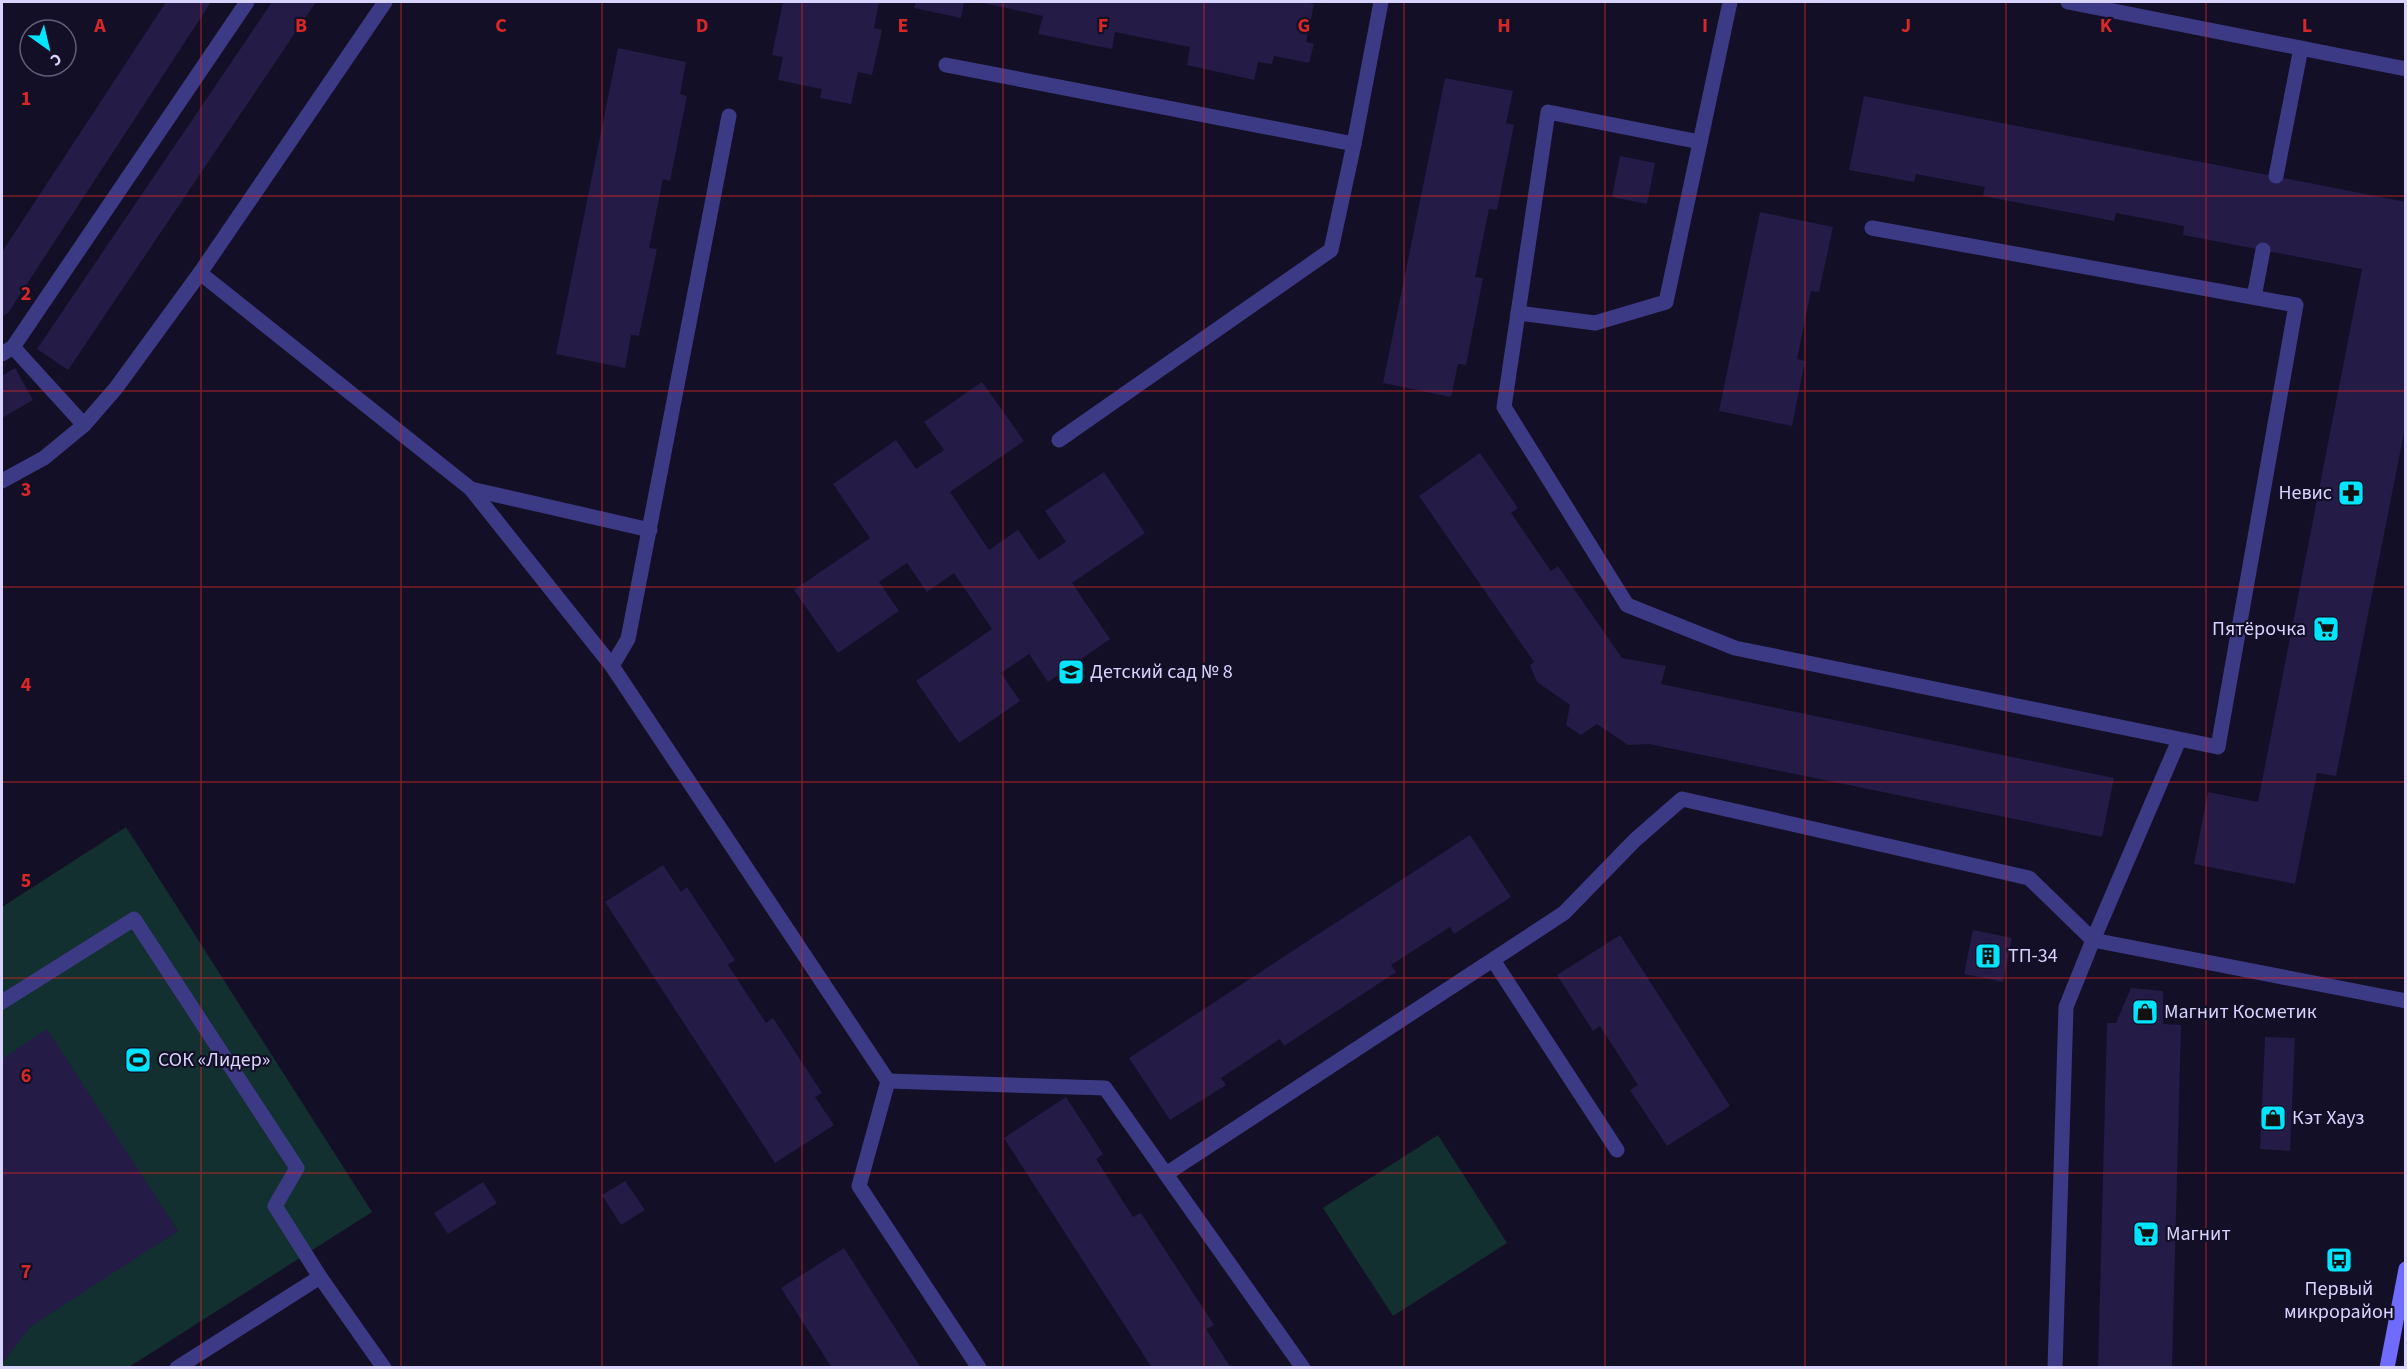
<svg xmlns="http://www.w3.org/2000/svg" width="2407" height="1369" font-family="'Source Sans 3',sans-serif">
<rect width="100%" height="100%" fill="#130f26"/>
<g fill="#12302f">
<polygon points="126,827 372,1212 129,1367 2,1368 2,907"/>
<polygon points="1438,1135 1507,1243 1393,1316 1323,1208"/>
</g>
<g fill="#241b47">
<polygon points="166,2 211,2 8,313 2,316 2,252"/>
<polygon points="272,2 316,2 68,370 37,349"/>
<polygon points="783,2 879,2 874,28 882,30 872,75 858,72 851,104 820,98 822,89 778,80 783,57 772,55"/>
<polygon points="916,2 964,2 961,18 914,8"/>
<polygon points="979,2 1302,2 1314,4 1306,42 1314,44 1309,63 1274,56 1272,64 1258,62 1254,80 1187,65 1190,47 1115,32 1112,49 1038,34 1043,16"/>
<polygon points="618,48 686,62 680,94 687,96 670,181 663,179 649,248 657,249 639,336 631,335 625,368 556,354"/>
<polygon points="1445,78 1513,91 1506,123 1514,125 1497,210 1489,209 1475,277 1483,278 1466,365 1458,364 1451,397 1383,383"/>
<polygon points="1864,96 2406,202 2406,423 2336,776 2317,773 2295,884 2194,864 2208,792 2258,802 2362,269 2183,235 2184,226 2116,213 2114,221 1983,196 1985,187 1916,174 1914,182 1849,170"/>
<polygon points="1620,156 1655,163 1647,204 1612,197"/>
<polygon points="1760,212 1833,227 1819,292 1811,291 1797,359 1805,361 1792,426 1719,411"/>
<polygon points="15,368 33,400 2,418 2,376"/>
<polygon points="982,382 1024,441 950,492 989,550 1018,530 1039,560 1066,542 1045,511 1104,472 1145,533 1072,583 1110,639 1048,682 1029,654 1001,673 1020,701 959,743 916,681 992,629 954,573 927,592 907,563 879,582 899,611 838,653 794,590 870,538 833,484 896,440 916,469 944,450 924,422"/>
<polygon points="1480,453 1518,508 1511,513 1551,571 1558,566 1622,658 1666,666 1661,684 2114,778 2102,837 1649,744 1628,745 1597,724 1581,735 1566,725 1570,705 1537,682 1530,665 1534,662 1419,496"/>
<polygon points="1470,835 1511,897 1454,934 1450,927 1391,965 1396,972 1284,1046 1280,1039 1221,1078 1226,1085 1170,1120 1129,1058"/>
<polygon points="663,865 681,892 687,887 735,960 728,965 766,1023 773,1018 822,1093 815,1097 834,1125 775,1163 605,902"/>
<polygon points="1973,930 2012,938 2003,982 1964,974"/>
<polygon points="1620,935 1730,1106 1667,1146 1630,1090 1638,1085 1600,1026 1593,1031 1557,975"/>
<polygon points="2131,988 2163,991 2163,1024 2181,1025 2172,1368 2098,1368 2107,1023 2116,1023"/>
<polygon points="47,1029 178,1231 31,1326 2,1364 2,1059"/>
<polygon points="2265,1037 2295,1038 2290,1151 2260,1149"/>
<polygon points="1066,1097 1103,1154 1096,1159 1133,1217 1141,1213 1214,1325 1206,1329 1231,1368 1152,1368 1004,1138"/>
<polygon points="625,1181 645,1210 621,1225 602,1195"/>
<polygon points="483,1182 497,1203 448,1234 434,1213"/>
<polygon points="844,1248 870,1289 921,1368 832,1368 781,1288"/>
</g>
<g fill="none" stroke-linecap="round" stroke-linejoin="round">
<g stroke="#3d3a85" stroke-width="15">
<polyline points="946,65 1354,144"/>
<polyline points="1700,142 1548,112 1504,407 1627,605 1735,648 2218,747 2296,305 1872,228"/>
<polyline points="2276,176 2301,48"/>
<polyline points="200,273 471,489 612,666 888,1081 859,1186 979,1368"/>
<polyline points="2254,297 2263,250"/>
<polyline points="1518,313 1595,323 1666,302 1730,2"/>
<polyline points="13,347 84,425"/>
<polyline points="2,354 13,347 247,2"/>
<polyline points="1059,440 1331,250 1354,144 1381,2"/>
<polyline points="2,481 44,458 84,425 116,388 200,273 385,2"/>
<polyline points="471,489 650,530"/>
<polyline points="612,666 628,639 729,116"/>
<polyline points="1493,960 1617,1150"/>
<polyline points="2,1002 134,919 297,1168 275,1206 320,1277"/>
<polyline points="888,1081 1105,1088 1303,1368"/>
<polyline points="1166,1174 1564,913 1635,840 1682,799 2029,878 2093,940 2179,740"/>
<polyline points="177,1368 320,1277 384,1368"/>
<polyline points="2055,1368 2066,1007 2093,940 2406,1001"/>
</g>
<polyline stroke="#3d3a85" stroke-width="15" points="2068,2 2406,69"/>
<polyline stroke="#6f6bff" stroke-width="15" points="2387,1368 2406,1269"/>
</g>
<path fill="none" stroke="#d62828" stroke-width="1.5" stroke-opacity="0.55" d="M201,2v1366M401,2v1366M602,2v1366M802,2v1366M1003,2v1366M1204,2v1366M1404,2v1366M1605,2v1366M1805,2v1366M2006,2v1366M2206,2v1366M2,196h2404M2,391h2404M2,587h2404M2,782h2404M2,978h2404M2,1173h2404"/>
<defs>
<symbol id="pharmacy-square" viewBox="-11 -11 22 22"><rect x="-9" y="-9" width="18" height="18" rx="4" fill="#00e5ff" stroke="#130f26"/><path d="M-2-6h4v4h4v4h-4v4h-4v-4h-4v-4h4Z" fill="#111"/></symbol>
<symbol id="supermarket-square" viewBox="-11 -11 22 22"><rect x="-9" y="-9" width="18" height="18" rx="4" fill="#00e5ff" stroke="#130f26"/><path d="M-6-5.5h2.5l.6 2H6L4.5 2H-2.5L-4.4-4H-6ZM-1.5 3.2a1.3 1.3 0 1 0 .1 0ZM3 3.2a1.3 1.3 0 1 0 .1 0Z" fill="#111"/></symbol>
<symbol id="school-square" viewBox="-11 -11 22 22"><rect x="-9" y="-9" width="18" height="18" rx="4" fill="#00e5ff" stroke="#130f26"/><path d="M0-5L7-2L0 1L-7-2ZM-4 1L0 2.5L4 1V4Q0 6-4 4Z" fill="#111"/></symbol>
<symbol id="building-square" viewBox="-11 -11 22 22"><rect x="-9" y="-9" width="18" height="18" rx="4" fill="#00e5ff" stroke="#130f26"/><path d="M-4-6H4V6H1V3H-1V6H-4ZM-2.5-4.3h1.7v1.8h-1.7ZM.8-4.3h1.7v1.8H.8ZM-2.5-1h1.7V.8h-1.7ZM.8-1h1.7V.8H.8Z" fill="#111"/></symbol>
<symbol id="shop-square" viewBox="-11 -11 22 22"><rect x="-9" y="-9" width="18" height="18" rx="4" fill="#00e5ff" stroke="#130f26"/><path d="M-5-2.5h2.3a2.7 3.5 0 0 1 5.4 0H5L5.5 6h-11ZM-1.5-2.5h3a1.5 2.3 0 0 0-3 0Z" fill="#111"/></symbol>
<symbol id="stadium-square" viewBox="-11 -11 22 22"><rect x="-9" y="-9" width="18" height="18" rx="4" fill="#00e5ff" stroke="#130f26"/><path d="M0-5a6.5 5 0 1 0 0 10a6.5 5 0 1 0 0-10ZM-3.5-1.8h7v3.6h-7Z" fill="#111"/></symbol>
<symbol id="bus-square" viewBox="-11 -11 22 22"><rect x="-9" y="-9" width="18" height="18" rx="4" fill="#00e5ff" stroke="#130f26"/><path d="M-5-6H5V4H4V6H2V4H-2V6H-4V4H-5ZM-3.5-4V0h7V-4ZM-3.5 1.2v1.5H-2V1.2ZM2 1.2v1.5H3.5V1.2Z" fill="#111"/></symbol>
</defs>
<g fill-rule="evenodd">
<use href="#pharmacy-square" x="2336" y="478" width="30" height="30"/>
<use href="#supermarket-square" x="2311" y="614" width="30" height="30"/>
<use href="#school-square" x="1056" y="657" width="30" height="30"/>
<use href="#building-square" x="1973" y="941" width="30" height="30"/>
<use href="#shop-square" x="2130" y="997" width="30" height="30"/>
<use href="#stadium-square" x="123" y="1045" width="30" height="30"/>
<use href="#shop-square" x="2258" y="1103" width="30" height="30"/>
<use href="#supermarket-square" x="2131" y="1219" width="30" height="30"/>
<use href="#bus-square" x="2324" y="1245" width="30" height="30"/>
</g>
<g text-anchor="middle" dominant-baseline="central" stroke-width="4.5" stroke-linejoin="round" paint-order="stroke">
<g font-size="20" fill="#d9d4ff" stroke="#130f26" text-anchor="start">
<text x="2332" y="493" text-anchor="end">Невис</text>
<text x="2306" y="629" text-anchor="end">Пятёрочка</text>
<text x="1090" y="672">Детский сад № 8</text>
<text x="2008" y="956">ТП-34</text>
<text x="2164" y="1012">Магнит Косметик</text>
<text x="158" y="1060">СОК «Лидер»</text>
<text x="2292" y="1118">Кэт Хауз</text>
<text x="2166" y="1234">Магнит</text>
<text x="2339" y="1289" text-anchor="middle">Первый<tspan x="2339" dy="23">микрорайон</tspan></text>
</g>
</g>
<g font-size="20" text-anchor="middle" font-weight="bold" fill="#d62828" stroke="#130f26" stroke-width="4.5" stroke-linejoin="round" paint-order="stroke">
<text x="100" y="32">A</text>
<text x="301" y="32">B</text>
<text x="501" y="32">C</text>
<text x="702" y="32">D</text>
<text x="903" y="32">E</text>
<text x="1103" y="32">F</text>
<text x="1304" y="32">G</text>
<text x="1504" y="32">H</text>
<text x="1705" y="32">I</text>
<text x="1906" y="32">J</text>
<text x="2106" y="32">K</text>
<text x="2307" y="32">L</text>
<text x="26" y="105">1</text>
<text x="26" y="300">2</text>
<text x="26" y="496">3</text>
<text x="26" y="691">4</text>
<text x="26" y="887">5</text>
<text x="26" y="1082">6</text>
<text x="26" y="1278">7</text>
</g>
<rect width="2407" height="1369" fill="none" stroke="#d9d4ff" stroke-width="6"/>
<g transform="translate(48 48) rotate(146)"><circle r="28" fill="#130f26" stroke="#625e7d" stroke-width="1.5"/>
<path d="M0-4.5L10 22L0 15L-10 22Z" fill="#00e5ff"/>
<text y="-9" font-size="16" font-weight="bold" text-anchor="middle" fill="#d9d4ff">С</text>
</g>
</svg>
